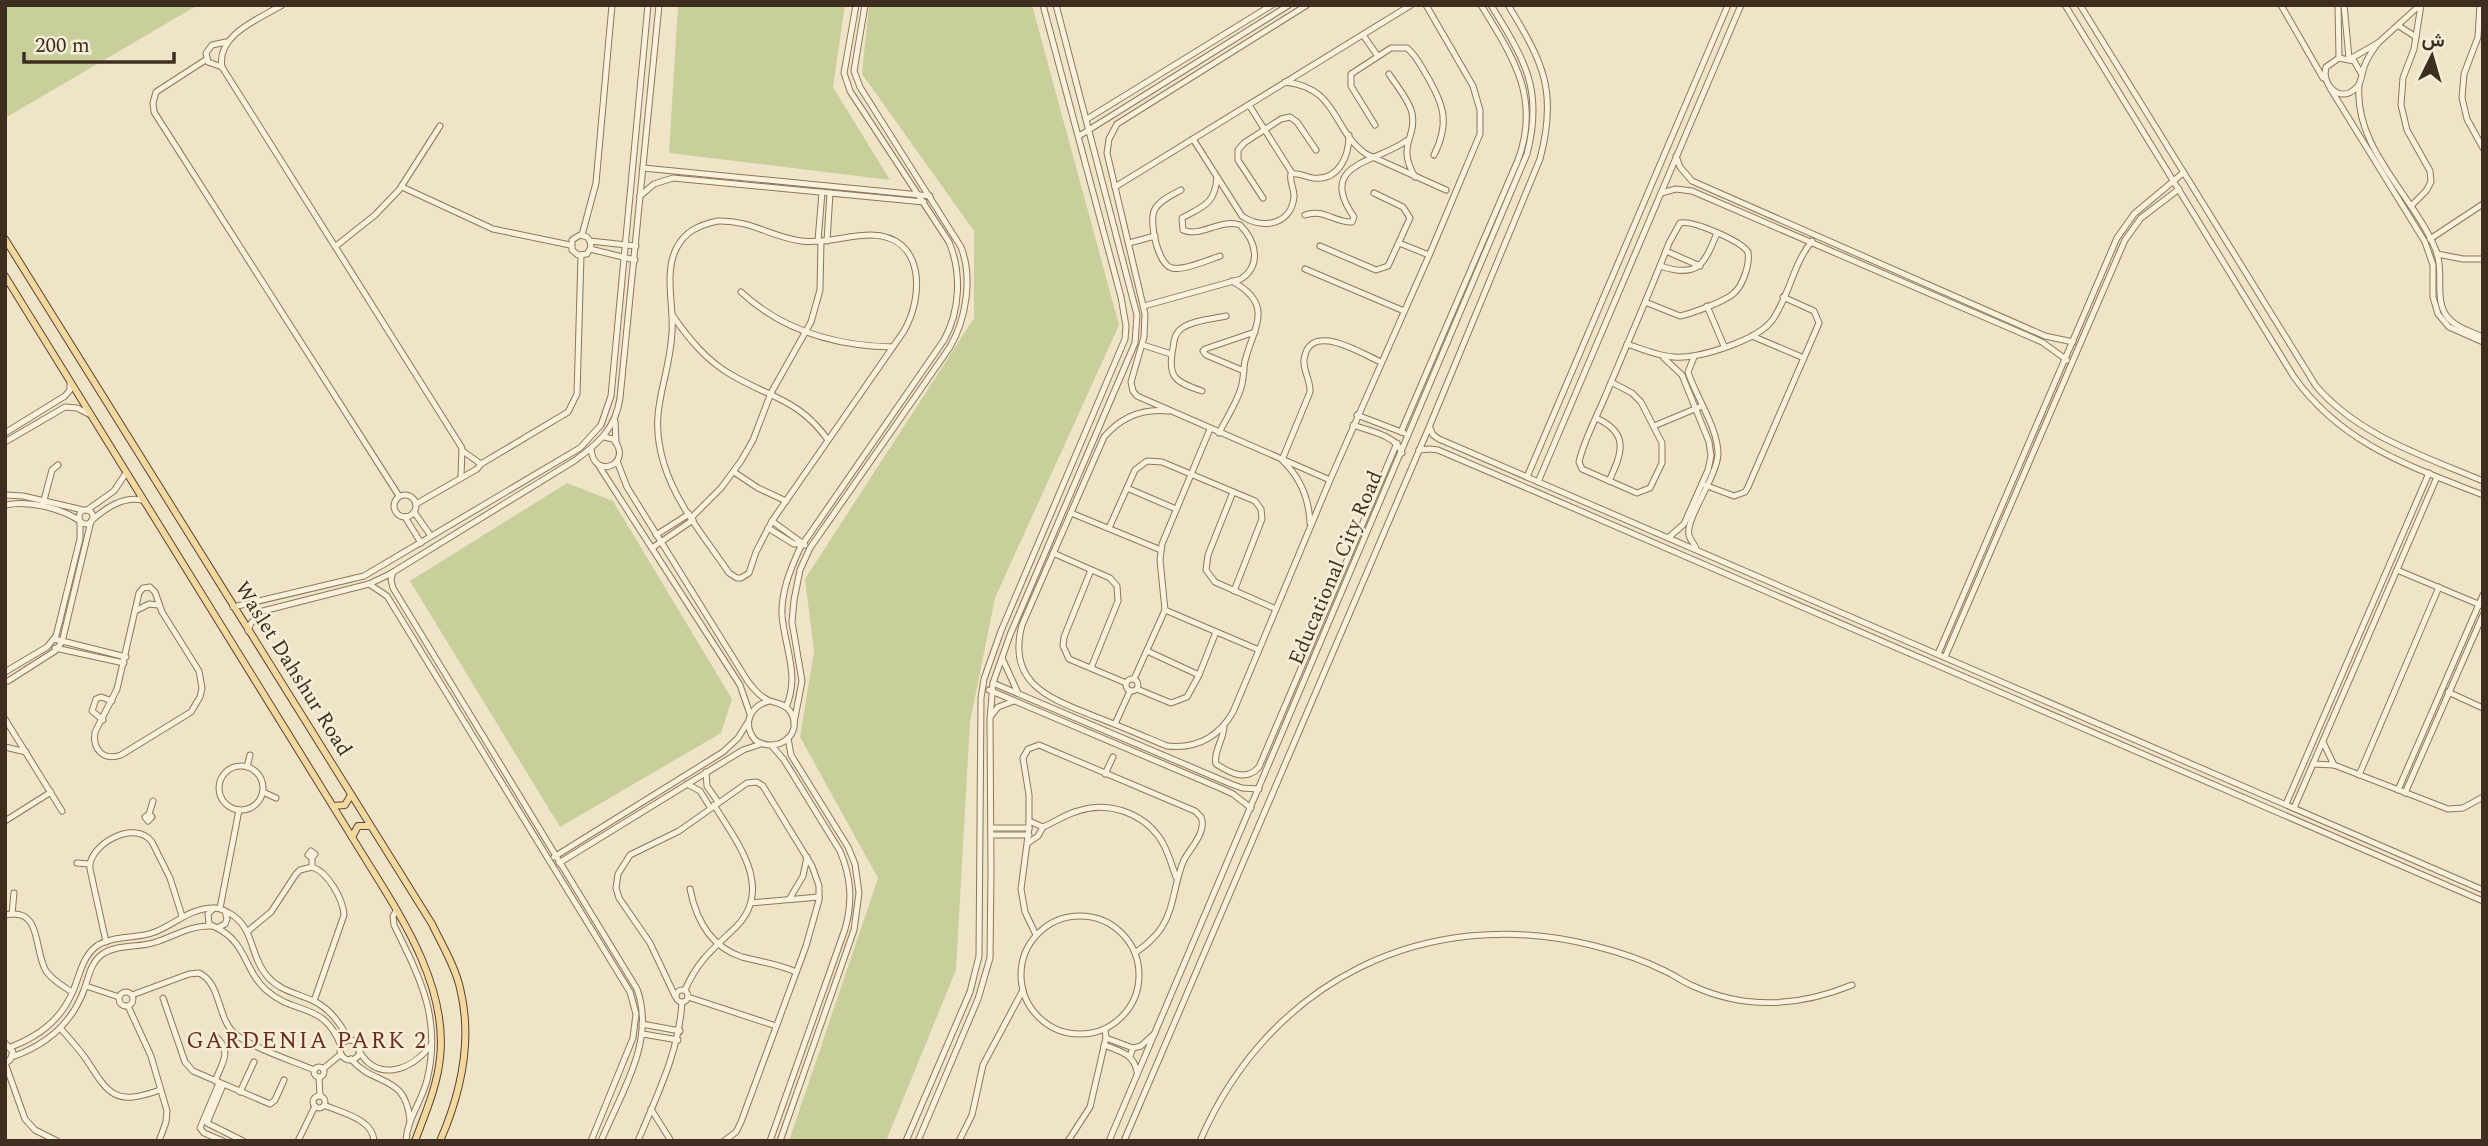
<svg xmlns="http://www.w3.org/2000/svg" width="2488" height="1146" font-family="Spectral,Vazirmatn,serif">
<rect width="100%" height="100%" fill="#f0e4c8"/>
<g fill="#c9cf9b">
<polygon points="5,5 198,5 5,118"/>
<polygon points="678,5 845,5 833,87 890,180 669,153"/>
<polygon points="869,5 1032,5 1119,325 995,598 970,722 956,970 886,1141 789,1141 878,878 800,737 814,651 805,579 974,318 974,231 862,74"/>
<polygon points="567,483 613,501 732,699 721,733 560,827 410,581"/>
</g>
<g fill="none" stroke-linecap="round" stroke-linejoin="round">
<defs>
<g id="minor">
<path d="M282,5c-23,14 -66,30 -60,62l240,381 -1,29"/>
<polyline points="1307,5 1117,124 1109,139 1107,153 1145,314 1144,337 1131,382 1133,391 1137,396 1330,480"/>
<path d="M2065,5l229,372c48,67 115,89 189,118"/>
<path d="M2080,5l236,381c43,50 108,70 167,95"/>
<polyline points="2281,5 2323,78"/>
<polyline points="2338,5 2339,58"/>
<polyline points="2344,5 2349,58"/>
<polyline points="2480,5 2478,37 2464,74 2462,98 2467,119 2483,148"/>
<polyline points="2399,26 2416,37"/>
<polyline points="1363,35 1377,55"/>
<polyline points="207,59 156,92 153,103 154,112 399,496"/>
<polyline points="2350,59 2378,43 2420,5"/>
<polyline points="222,67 208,62 206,53 212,45 226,42"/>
<path d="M2361,73l-7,-12 -15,-3 -13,9c-5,18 14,37 30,21 6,-5 5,-13 8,-21 3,-9 8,-16 14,-24"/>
<path d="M1389,74c7,11 20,26 23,39 5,26 -16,31 3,64"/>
<path d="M1285,82c54,6 46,47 81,72l80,36"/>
<path d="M2359,85c-5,63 53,109 76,163 10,22 -1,50 11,67 8,12 24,16 37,22"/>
<polyline points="2330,88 2425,242 2433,265 2433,297 2438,314 2449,327 2483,342"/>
<polyline points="1249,105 1292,173"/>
<polyline points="1087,119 1272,5"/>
<path d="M1375,125l-24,-39v-12l40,-26h16c9,7 14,18 20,28 17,29 23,47 7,79"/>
<polyline points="1079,136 1289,5"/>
<path d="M1193,139l49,77c20,14 50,9 52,-20 0,-8 -5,-15 -3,-22 8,-2 14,3 22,4 26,3 36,-22 36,-43"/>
<polyline points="1676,156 1680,167 1692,181 2045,336 2073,342"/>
<polyline points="643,168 930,196"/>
<polyline points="402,187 493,229 570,245"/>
<polyline points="1115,187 1411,5"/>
<path d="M1181,190c-9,5 -21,10 -26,19 -7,12 3,56 17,59 11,3 36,-8 48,-12"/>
<polyline points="1661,193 1676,189 1692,191 2042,342 2067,360"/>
<polyline points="640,196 654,184 673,178 924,202"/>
<polyline points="1263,198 1238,160 1238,150 1244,143 1281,119 1290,117 1297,122 1316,150"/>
<polyline points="2411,206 2426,191 2431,182 2430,171 2407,130 2401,105 2403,78 2414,49 2421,5"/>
<path d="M1305,215c18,-7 30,8 47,7l2,-5c-38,-54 22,-54 52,-76"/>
<path d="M718,221c33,-1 53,16 83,20 24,3 47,-6 70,-6 54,1 53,61 33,96l-132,190 -16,31 -7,21 -8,5h-4l-8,-5c-23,-34 -53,-69 -65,-109 -17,-55 5,-80 8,-131 2,-27 -8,-59 4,-84 9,-18 23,-24 42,-28z"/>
<polyline points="582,235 596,183 612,5"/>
<polyline points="2430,239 2483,204"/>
<polyline points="590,241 591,247 587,254 578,255 572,250 572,240 580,235 587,237 590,241 636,246"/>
<polyline points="818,241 822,192"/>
<polyline points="827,241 830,193"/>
<polyline points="1129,243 1155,236"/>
<polyline points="1399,243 1429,255"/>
<polyline points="336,246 375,215 399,190 440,126"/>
<polyline points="1320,246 1376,270 1388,266 1410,218 1403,207 1374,193"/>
<polyline points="590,249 635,260"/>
<polyline points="1666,251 1700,266"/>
<polyline points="2437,254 2463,259 2483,259"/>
<path d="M1660,266c37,12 44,0 57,-33"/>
<polyline points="1305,269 1404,311"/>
<path d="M741,292c42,39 95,54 152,55"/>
<path d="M1144,306l97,-27c21,-14 15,-38 -1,-54 -19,-7 -40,13 -57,5l-1,-12c22,-12 33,-14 35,-41"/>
<polyline points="1707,306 1724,346"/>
<path d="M673,316c16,23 33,44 57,58 40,24 69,25 98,66"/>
<polyline points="1752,336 1804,358"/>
<path d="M1627,344c15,5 31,12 47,13 25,2 85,-17 99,-38 17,-25 20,-55 39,-78"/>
<polyline points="1143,345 1171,354"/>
<path d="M1694,357l-6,15c8,25 30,56 30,82 -1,23 -33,65 -29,81 1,6 6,8 7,14"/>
<polyline points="1664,358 1682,375 1709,442 1711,456 1708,470 1684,524 1668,538"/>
<polyline points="1244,371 1206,355 1203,351 1205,349 1255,332"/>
<path d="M1611,382l21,11 9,9 21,41v20l-12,25 -13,5 -55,-24 -3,-7c5,-22 17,-44 26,-65 21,-51 44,-102 64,-154l11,-20c13,-3 61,18 68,29 2,12 -5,34 -15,42 -10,8 -40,19 -53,22l-35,-14"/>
<path d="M1202,391c-27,-9 -35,-14 -29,-43 1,-8 2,-15 9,-20 11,-8 31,-9 44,-12"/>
<path d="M1169,411c-27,-3 -48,6 -65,26l-82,188c-16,60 30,74 74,92 24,9 47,19 71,29 29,3 51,-8 66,-34l97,-232 101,-229 49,-117v-24l-7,-24 -47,-81"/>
<polyline points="1357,415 1404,433"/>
<path d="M1596,418c34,15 26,35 13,63"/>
<polyline points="615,421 616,443"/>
<path d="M1353,425c16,6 43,10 49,28"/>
<polyline points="1654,426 1702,406"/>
<polyline points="1430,428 1433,435 1439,439 2483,890"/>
<path d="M1401,432l117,-272c23,-62 -5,-103 -37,-155"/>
<polyline points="5,433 65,396 70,390 70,382"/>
<path d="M1219,433c7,-14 17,-29 22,-45 3,-9 2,-18 4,-27 9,-35 30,-56 -13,-80"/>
<polyline points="5,442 65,407 77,408 89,414"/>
<path d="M591,449c3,33 44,14 22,-10l-9,-2"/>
<polyline points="1419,450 1430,449 1438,450 1534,491 2483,901"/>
<polyline points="464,452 481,464 568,412 577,394 581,256"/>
<path d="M617,461l10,26 120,193c5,7 11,15 19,19 8,5 17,3 24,12 15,23 -13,44 -35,29 -13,-16 -5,-34 14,-39"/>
<polyline points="599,466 740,685 750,714"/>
<polyline points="734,472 758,488 786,501"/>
<polyline points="1527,477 1728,5"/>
<polyline points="1538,482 1741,5"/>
<polyline points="1702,484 1734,496 1745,492 1748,487 1819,323 1814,311 1783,297"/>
<polyline points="1127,488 1176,509"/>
<polyline points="1233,492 1208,555 1206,570 1215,582 1276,609"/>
<circle cx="405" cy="506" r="11"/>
<polyline points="5,495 23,496 83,510"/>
<polyline points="43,504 52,470 58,465"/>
<polyline points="416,504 477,469 481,464"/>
<path d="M5,505c23,-5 56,3 75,16"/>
<polyline points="87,510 114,491 126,473"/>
<circle cx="86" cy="517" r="7"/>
<polyline points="414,512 431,536"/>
<polyline points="1071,513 1161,550"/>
<polyline points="405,517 421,543"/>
<polyline points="691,518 721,488 741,461 753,440 771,393 811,322 820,290 821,241"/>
<path d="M92,520c14,-12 31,-24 50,-20"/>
<polyline points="772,521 805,545"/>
<path d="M1310,523c-1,-25 -9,-45 -28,-63l28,-68c1,-11 -7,-21 -6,-32 5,-40 56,-7 77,2"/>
<polyline points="768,528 794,544 803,544"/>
<polyline points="1109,528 1135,470 1147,461 1162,462 1255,501 1261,509 1262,519 1234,591"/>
<polyline points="656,535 689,514"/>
<polyline points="652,548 693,520"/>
<polyline points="1053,553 1110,578 1117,586 1118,601 1091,668"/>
<polyline points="1091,570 1064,637 1063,646 1069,659 1126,683"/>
<polyline points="2397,570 2483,606"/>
<path d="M393,572l-2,8 2,8 244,401c19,52 -16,104 -36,152"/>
<polyline points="369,584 387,596 630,992 636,1014 633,1038 591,1141"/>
<path d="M150,587l5,5 7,20 37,59 3,17 -2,9 -9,15 -70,43c-17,6 -29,-5 -26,-23l22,-43 22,-96 4,-5z"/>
<polyline points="233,607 364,576 580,448 601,425 611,396 648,5"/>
<polyline points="137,610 149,604 158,605"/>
<polyline points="1165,610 1259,650"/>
<path d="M248,631l3,-8 12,-12 106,-27 21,-10 184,-113c24,-17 42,-33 46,-63l39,-393"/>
<polyline points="54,639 126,657"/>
<polyline points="55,648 124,663"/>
<polyline points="1147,651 1199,675"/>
<polyline points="1938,654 2117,238 2134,214 2183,173"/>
<polyline points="1945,657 2125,240 2141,218 2179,189"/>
<polyline points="1002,658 1018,693"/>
<polyline points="5,672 47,647 56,636 80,539 80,521"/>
<circle cx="1132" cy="685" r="6"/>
<polyline points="1134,679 1165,610 1160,560 1162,544 1210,429"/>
<polyline points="8,681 55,651 62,642 91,521"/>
<polyline points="993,683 1231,784 1242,788 1259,789"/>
<polyline points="1137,689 1171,703 1187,697 1199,675 1216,632"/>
<polyline points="989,690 1220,788 1233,794 1251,808"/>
<polyline points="2448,692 2483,708"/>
<path d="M786,707c14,-31 -1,-59 -4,-91 -1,-24 8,-46 18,-68l144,-208c16,-29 18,-67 5,-98l-99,-151 -6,-18 12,-68"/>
<polyline points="991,716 998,707 1014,701"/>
<polyline points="5,719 62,811"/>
<polyline points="103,720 92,711 96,699 101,697 112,701"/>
<path d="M794,723l8,-42 -10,-59 2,-22 6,-30 10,-22 140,-201c16,-28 23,-69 11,-100l-101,-160 -6,-16 11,-66"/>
<polyline points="1115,724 1130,691"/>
<path d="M1224,726c0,13 -11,26 -8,38 14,9 30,18 43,3l138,-324"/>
<polyline points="2323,742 2334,765"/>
<polyline points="5,747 26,752"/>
<polyline points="2313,764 2334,765 2448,809 2463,808 2483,797"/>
<circle cx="241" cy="788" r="22"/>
<polyline points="247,767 250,755"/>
<polyline points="706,772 707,786 718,802"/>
<polyline points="1105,774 1113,757"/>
<polyline points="2359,775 2439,587"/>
<polyline points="687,784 700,791 710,807"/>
<polyline points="2398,790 2483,595"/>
<polyline points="263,792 276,798"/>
<polyline points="2405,793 2483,615"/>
<polyline points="2286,804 2429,473"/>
<polyline points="2294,808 2437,477"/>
<polygon points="149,814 152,817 148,821 145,817"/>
<polyline points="149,814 153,801"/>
<polyline points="5,821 51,792"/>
<path d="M1029,821l14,6c12,-5 23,-13 35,-16 29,-10 63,1 81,26 9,12 12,27 17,40"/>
<polyline points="991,828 1029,828"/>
<polyline points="991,835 1029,835"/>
<polyline points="1028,843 1038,836 1043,827"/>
<polyline points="554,857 723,752 738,738 748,722"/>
<polyline points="77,863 89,864"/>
<polyline points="559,863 743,750 761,744"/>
<polyline points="312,867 312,858 315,854 311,851 308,855 312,858"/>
<path d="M690,889c6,30 21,58 52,68 19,5 36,7 54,15"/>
<polyline points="790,898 803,876 807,857"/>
<polyline points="751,903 819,897"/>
<polyline points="220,908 239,810"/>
<path d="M225,911l2,8 -2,5 -8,4 -8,-4 -1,-10 6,-6c7,0 9,2 15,5 26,14 20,42 38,63 13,15 29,17 47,25 16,8 27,23 35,39"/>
<path d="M396,911l-3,5 1,9c26,53 48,94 33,155 -5,21 -20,39 -21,61"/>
<polyline points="12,914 14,893"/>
<path d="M5,915c38,-8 28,34 41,56 7,10 17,15 26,21"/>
<circle cx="1080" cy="975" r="59"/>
<path d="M217,928c30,15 27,42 49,62 29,26 58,11 75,56"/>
<path d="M248,931l23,-19 25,-38 4,-4 12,-3c16,5 31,32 32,48l-30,86"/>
<path d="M1036,935l-11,-23 -4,-23 8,-61v-33l-6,-37 5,-9 11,-4 156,66 6,6c6,15 -10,30 -17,43 -10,22 -9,46 -22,67 -7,11 -16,18 -27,26"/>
<path d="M106,942l-16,-73c-3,-23 44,-51 62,-27l18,36 12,38"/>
<polyline points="86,986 119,997"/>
<circle cx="682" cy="996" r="6"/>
<path d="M685,990c13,-30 28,-41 51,-63 39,-39 0,-86 -22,-122"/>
<circle cx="126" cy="999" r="7"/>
<path d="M132,995l57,-21 10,-1c22,10 18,44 35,60 16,14 59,28 80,37"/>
<polyline points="675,996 650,943 619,898 616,888 618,874 630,855 679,831 747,783 757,782 763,786 812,866 819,886 819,900 806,946 741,1122 736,1132 724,1141"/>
<polyline points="688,997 776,1026"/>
<polyline points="163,998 185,1062 193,1071 270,1104 275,1100 284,1080"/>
<polyline points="128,1006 151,1056 167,1111 166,1122 159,1141"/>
<polyline points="642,1024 680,1031"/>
<path d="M61,1029c9,10 17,19 25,30 23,36 29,47 74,31"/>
<polyline points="643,1034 678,1040"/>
<path d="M214,1035c19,16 9,26 1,46"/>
<polyline points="1106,1038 1133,1048"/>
<circle cx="350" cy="1050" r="10"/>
<polyline points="5,1043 13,1052 10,1060 5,1063 25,1119 35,1130 57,1141"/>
<path d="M1104,1045c16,6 30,9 33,27"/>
<path d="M11,1047c28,-11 50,-27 62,-56 7,-16 9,-35 25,-46 17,-10 39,-6 57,-13 22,-9 35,-24 59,-24"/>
<path d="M359,1051c19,32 53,19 71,-5"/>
<polyline points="1130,1056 1133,1048 1141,1046 1155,1033"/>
<path d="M12,1057c34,-12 59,-32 72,-67 5,-13 6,-28 20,-37 15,-9 35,-5 52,-11 19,-6 34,-17 56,-16"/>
<path d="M351,1059c23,28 55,14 59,62"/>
<circle cx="319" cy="1072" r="5"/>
<polyline points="323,1069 341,1054"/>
<polyline points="319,1077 320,1096"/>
<polyline points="219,1083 200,1128 204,1133 223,1141"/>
<polyline points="223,1085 207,1123 243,1141"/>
<polyline points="240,1092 254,1062"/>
<circle cx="319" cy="1102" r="6"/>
<path d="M324,1105c18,8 49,14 50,36"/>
<polyline points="651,1109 671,1141"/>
<polyline points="298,1141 315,1106"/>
<path d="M638,1141c19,-46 41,-89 44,-139"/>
<path d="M770,1141l75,-212c8,-28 6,-52 -5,-78l-56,-91 -12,-14"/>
<polyline points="780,1141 854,930 859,893 855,864 848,847 791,755 788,738"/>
<polyline points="906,1141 970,992 979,956 981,698 984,679 1001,631 1125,339 1126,326 1121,297 1043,5"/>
<polyline points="918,1141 978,999 990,958 991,872 990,719 993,683 1010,635 1135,343 1137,315 1056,5"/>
<polyline points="959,1141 972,1115 983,1065 1023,990"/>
<polyline points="1068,1141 1090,1107 1106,1038 1105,1029"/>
<path d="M1109,1141l418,-987c17,-65 -3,-95 -36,-149"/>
<path d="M1124,1141l306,-716 110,-266c18,-68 3,-97 -32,-154"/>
<path d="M1200,1141c69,-160 226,-238 395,-195 24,6 48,14 70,25 9,4 18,11 28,15 53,24 105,21 159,-1"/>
</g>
<g id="major">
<path d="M5,239l427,685c10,21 23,42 28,64 13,52 1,105 -20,153"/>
<path d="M5,276l347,561c39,65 97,142 88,221 -3,29 -15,56 -25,83"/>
<polyline points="333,806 345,805 351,795"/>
<polyline points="352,837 358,826 370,826"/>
</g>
</defs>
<use href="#minor" stroke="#8d765c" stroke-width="7"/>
<use href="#major" stroke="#5b4430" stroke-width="8"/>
<use href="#minor" stroke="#faf1dc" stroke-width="5"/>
<use href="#major" stroke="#f3d9a0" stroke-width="6"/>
</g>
<g text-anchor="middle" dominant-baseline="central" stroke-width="5" stroke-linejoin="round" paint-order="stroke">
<g font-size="21" fill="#3d2e20" stroke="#f7eed8">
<text transform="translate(1336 568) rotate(-67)">Educational City Road</text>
<text transform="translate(293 669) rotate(58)">Waslet Dahshur Road</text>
</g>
<g font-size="23" letter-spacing="2" fill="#6b2e1e" stroke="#f7eed8">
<text x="307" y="1041">GARDENIA PARK 2</text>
</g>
</g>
<rect width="2488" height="1146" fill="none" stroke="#3d2e20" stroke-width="14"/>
<g transform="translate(2432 56) rotate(5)" stroke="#f7eed8" stroke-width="5" paint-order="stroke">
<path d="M0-5L12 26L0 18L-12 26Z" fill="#3d2e20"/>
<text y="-10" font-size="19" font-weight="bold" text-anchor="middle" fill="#3d2e20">ش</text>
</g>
<path d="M24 52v10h150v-10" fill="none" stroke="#3d2e20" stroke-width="3.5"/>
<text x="35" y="52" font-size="21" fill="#3d2e20" stroke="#f7eed8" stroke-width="5" paint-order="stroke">200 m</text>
</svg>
